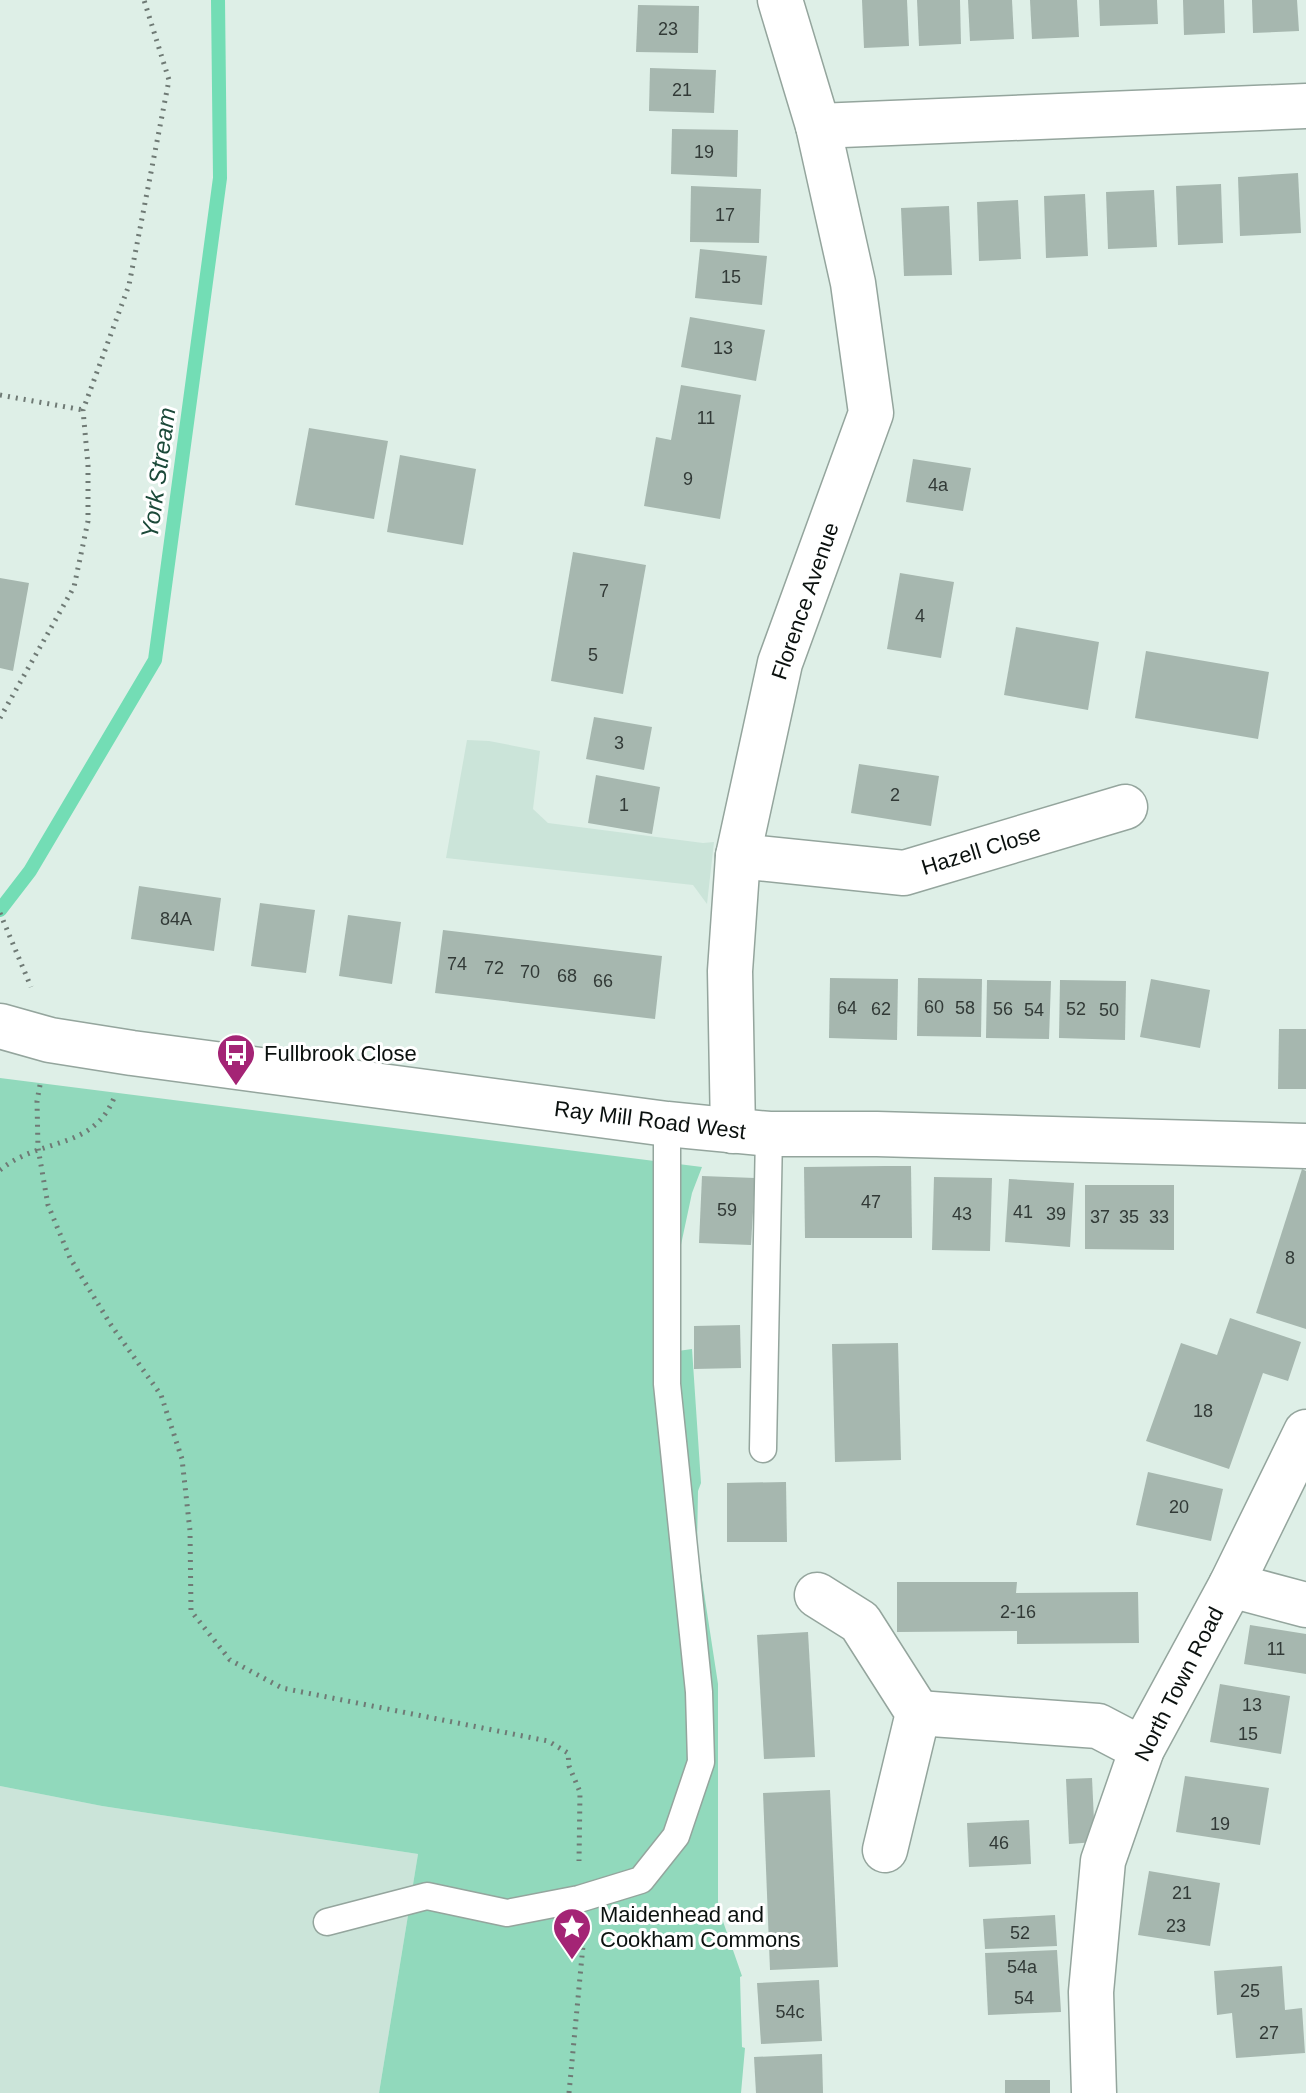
<svg xmlns="http://www.w3.org/2000/svg" width="1306" height="2093" font-family="Helvetica,sans-serif">
<rect width="100%" height="100%" fill="#deefe7"/>
<g fill="#cbe4d9">
<polygon points="467,740 489,741 540,751 533,809 548,823 703,843 714,842 707,904 693,885 446,858"/>
<polygon points="0,1786 102,1806 418,1854 379,2093 0,2093"/>
</g>
<polygon fill="#91d9bc" points="0,1078 702,1167 692,1193 675,1273 678,1351 692,1349 701,1483 698,1491 697,1547 718,1684 718,1907 742,1976 740,1977 742,2047 745,2048 741,2093 379,2093 418,1854 102,1806 0,1786"/>
<g fill="none" stroke-linecap="round" stroke-linejoin="round">
<polyline stroke="#73ddb5" stroke-width="14" points="0,910 30,871 155,660 220,178 218,0"/>
</g>
<g fill="#a6b7af">
<polygon points="862,0 907,0 909,46 864,48"/>
<polygon points="917,0 960,0 961,44 919,46"/>
<polygon points="968,0 1012,0 1014,39 970,41"/>
<polygon points="1030,0 1077,0 1079,37 1032,39"/>
<polygon points="1099,0 1157,0 1158,24 1100,26"/>
<polygon points="1183,0 1224,0 1225,33 1184,35"/>
<polygon points="1252,0 1297,0 1299,31 1253,33"/>
<polygon points="638,5 699,6 698,53 636,52"/>
<polygon points="650,68 716,70 714,113 649,111"/>
<polygon points="672,129 738,130 737,177 671,174"/>
<polygon points="1298,173 1301,233 1240,236 1238,177"/>
<polygon points="1221,184 1223,243 1178,245 1176,186"/>
<polygon points="691,186 761,189 759,243 690,242"/>
<polygon points="1154,190 1157,247 1108,249 1106,192"/>
<polygon points="1085,194 1088,256 1046,258 1044,196"/>
<polygon points="1018,200 1021,259 979,261 977,202"/>
<polygon points="949,206 952,275 904,276 901,208"/>
<polygon points="700,249 767,256 762,305 695,298"/>
<polygon points="690,317 765,330 756,381 681,367"/>
<polygon points="681,385 741,395 720,519 644,506 656,437 671,440"/>
<polygon points="309,428 388,441 374,519 295,505"/>
<polygon points="400,455 476,469 463,545 387,532"/>
<polygon points="913,459 971,468 963,511 906,502"/>
<polygon points="573,552 646,565 623,694 551,681"/>
<polygon points="900,573 954,582 941,658 887,649"/>
<polygon points="0,578 29,583 13,671 0,668"/>
<polygon points="1016,627 1099,642 1088,710 1004,695"/>
<polygon points="1146,651 1269,672 1258,739 1135,718"/>
<polygon points="594,717 652,727 644,770 586,759"/>
<polygon points="859,764 939,776 931,826 851,813"/>
<polygon points="596,775 660,787 652,834 588,823"/>
<polygon points="139,886 221,898 214,951 131,939"/>
<polygon points="260,903 315,910 306,973 251,966"/>
<polygon points="348,915 401,922 392,984 339,976"/>
<polygon points="443,930 662,956 655,1019 435,993"/>
<polygon points="830,978 898,979 897,1040 829,1038"/>
<polygon points="918,978 982,979 981,1037 917,1036"/>
<polygon points="1151,979 1210,990 1200,1048 1140,1037"/>
<polygon points="987,980 1051,981 1049,1039 986,1038"/>
<polygon points="1060,980 1126,981 1125,1040 1059,1038"/>
<polygon points="1279,1029 1306,1029 1306,1089 1278,1089"/>
<polygon points="885,1166 911,1166 912,1238 805,1238 804,1167"/>
<polygon points="1302,1169 1306,1171 1306,1329 1256,1313"/>
<polygon points="702,1176 755,1178 751,1245 699,1243"/>
<polygon points="934,1177 992,1178 990,1251 932,1250"/>
<polygon points="1009,1179 1074,1183 1070,1247 1005,1242"/>
<polygon points="1085,1185 1174,1185 1174,1250 1085,1249"/>
<polygon points="1230,1318 1301,1342 1288,1381 1263,1373 1229,1469 1146,1441 1181,1343 1217,1355"/>
<polygon points="740,1325 741,1368 694,1369 694,1326"/>
<polygon points="898,1343 901,1460 835,1462 832,1344"/>
<polygon points="1148,1472 1223,1489 1211,1541 1136,1525"/>
<polygon points="786,1482 787,1542 727,1542 727,1483"/>
<polygon points="897,1582 1017,1582 1016,1593 1138,1592 1139,1643 1017,1644 1017,1631 897,1632"/>
<polygon points="1250,1625 1306,1634 1306,1674 1244,1664"/>
<polygon points="808,1632 815,1757 764,1759 757,1635"/>
<polygon points="1220,1684 1290,1696 1281,1754 1210,1742"/>
<polygon points="1185,1776 1269,1788 1260,1845 1176,1832"/>
<polygon points="1092,1778 1095,1842 1069,1844 1066,1779"/>
<polygon points="830,1790 838,1967 770,1970 763,1793"/>
<polygon points="1029,1820 1031,1864 969,1867 967,1823"/>
<polygon points="1149,1871 1220,1883 1210,1946 1138,1935"/>
<polygon points="1055,1915 1057,1946 985,1949 983,1919"/>
<polygon points="1057,1950 1061,2012 988,2015 985,1953"/>
<polygon points="1282,1966 1285,2010 1302,2008 1305,2053 1236,2058 1232,2013 1217,2015 1214,1971"/>
<polygon points="819,1980 822,2041 761,2044 757,1983"/>
<polygon points="822,2054 823,2093 756,2093 754,2057"/>
<rect x="1005" y="2080" width="45" height="13"/>
</g>
<g fill="none" stroke-linecap="round" stroke-linejoin="round">
<defs>
<g id="service">
<polyline points="763,1449 769,1134"/>
<polyline points="327,1922 427,1896 507,1913 579,1899 641,1880 676,1836 701,1762 699,1692 667,1384 667,1124"/>
</g>
<g id="minor">
<polyline points="818,126 1306,106"/>
<polyline points="738,856 904,873 1125,807"/>
<polyline points="0,1026 50,1040 132,1053 667,1124 769,1134 877,1134 1306,1146"/>
<polyline points="733,1131 730,971 738,856 780,663 871,413 853,283 818,126 780,0"/>
<polyline points="1231,1585 1306,1605"/>
<polyline points="817,1595 860,1622 918,1713 885,1850"/>
<polyline points="918,1713 1098,1726 1142,1749"/>
<polyline points="1094,2093 1091,1992 1103,1861 1142,1749 1231,1585 1306,1432"/>
</g>
</defs>
<use href="#service" stroke="#94a59d" stroke-width="29"/>
<use href="#minor" stroke="#94a59d" stroke-width="47"/>
<g stroke="#6f7a75" stroke-width="5" stroke-dasharray="2 6" stroke-linecap="butt">
<polyline points="0,395 83,410"/>
<polyline points="0,718 74,587 88,521 88,465 83,410 129,285 169,80 144,0"/>
<polyline points="0,913 31,987"/>
<polyline points="40,1085 37,1101 38,1148 48,1205 70,1258 111,1325 161,1395 182,1459 190,1531 191,1611 230,1660 282,1688 548,1741 568,1753 569,1766 580,1792 579,1861"/>
<path d="M0,1170c40,-33 92,-19 114,-72"/>
<polyline points="569,2093 584,1935"/>
</g>
<use href="#service" stroke="#fff" stroke-width="26"/>
<use href="#minor" stroke="#fff" stroke-width="44"/>
</g>
<defs>
<symbol id="bus-pin" viewBox="-11 -11 22 30"><path d="M0 17L-7.5 6A9.5 9.5 0 1 1 7.5 6Z" fill="#a42475" stroke="#fff"/><path d="M-5-6H5V4H4V6H2V4H-2V6H-4V4H-5ZM-3.5-4V0h7V-4ZM-3.5 1.2v1.5H-2V1.2ZM2 1.2v1.5H3.5V1.2Z" fill="#fff"/></symbol>
<symbol id="sight-pin" viewBox="-11 -11 22 30"><path d="M0 17L-7.5 6A9.5 9.5 0 1 1 7.5 6Z" fill="#a42475" stroke="#fff"/><path d="M0-6L1.8-2.2L6-1.7L2.9 1.2L3.7 5.4L0 3.3L-3.7 5.4L-2.9 1.2L-6-1.7L-1.8-2.2Z" fill="#fff"/></symbol>
</defs>
<g fill-rule="evenodd">
<use href="#bus-pin" x="214" y="1031" width="44" height="60"/>
<use href="#sight-pin" x="550" y="1905" width="44" height="60"/>
</g>
<g text-anchor="middle" dominant-baseline="central" stroke-width="6" stroke-linejoin="round" paint-order="stroke">
<g font-size="18" fill="#323a37">
<text x="668" y="29">23</text>
<text x="682" y="90">21</text>
<text x="704" y="152">19</text>
<text x="725" y="215">17</text>
<text x="731" y="277">15</text>
<text x="723" y="348">13</text>
<text x="706" y="418">11</text>
<text x="688" y="479">9</text>
<text x="938" y="485">4a</text>
<text x="604" y="591">7</text>
<text x="920" y="616">4</text>
<text x="593" y="655">5</text>
<text x="619" y="743">3</text>
<text x="895" y="795">2</text>
<text x="624" y="805">1</text>
<text x="176" y="919">84A</text>
<text x="457" y="964">74</text>
<text x="494" y="968">72</text>
<text x="530" y="972">70</text>
<text x="567" y="976">68</text>
<text x="603" y="981">66</text>
<text x="934" y="1007">60</text>
<text x="847" y="1008">64</text>
<text x="965" y="1008">58</text>
<text x="881" y="1009">62</text>
<text x="1003" y="1009">56</text>
<text x="1076" y="1009">52</text>
<text x="1034" y="1010">54</text>
<text x="1109" y="1010">50</text>
<text x="871" y="1202">47</text>
<text x="727" y="1210">59</text>
<text x="1023" y="1212">41</text>
<text x="962" y="1214">43</text>
<text x="1056" y="1214">39</text>
<text x="1100" y="1217">37</text>
<text x="1129" y="1217">35</text>
<text x="1159" y="1217">33</text>
<text x="1290" y="1258">8</text>
<text x="1203" y="1411">18</text>
<text x="1179" y="1507">20</text>
<text x="1018" y="1612">2-16</text>
<text x="1276" y="1649">11</text>
<text x="1252" y="1705">13</text>
<text x="1248" y="1734">15</text>
<text x="1220" y="1824">19</text>
<text x="999" y="1843">46</text>
<text x="1182" y="1893">21</text>
<text x="1176" y="1926">23</text>
<text x="1020" y="1933">52</text>
<text x="1022" y="1967">54a</text>
<text x="1250" y="1991">25</text>
<text x="1024" y="1998">54</text>
<text x="790" y="2012">54c</text>
<text x="1269" y="2033">27</text>
</g>
<g font-size="22" fill="#0b110f" stroke="#fff">
<text transform="translate(805 601) rotate(-71)">Florence Avenue</text>
<text transform="translate(981 850) rotate(-17)">Hazell Close</text>
<text transform="translate(650 1120) rotate(7)">Ray Mill Road West</text>
<text transform="translate(1179 1684) rotate(-63)">North Town Road</text>
</g>
<g font-size="22" fill="#0b110f" stroke="#fff" text-anchor="start">
<text x="264" y="1053">Fullbrook Close</text>
<text x="600" y="1914">Maidenhead and<tspan x="600" dy="25">Cookham Commons</tspan></text>
</g>
<g font-size="24" font-style="italic" fill="#1b4939" stroke="#fff">
<text transform="translate(158 473) rotate(-82)">York Stream</text>
</g>
</g>
</svg>
